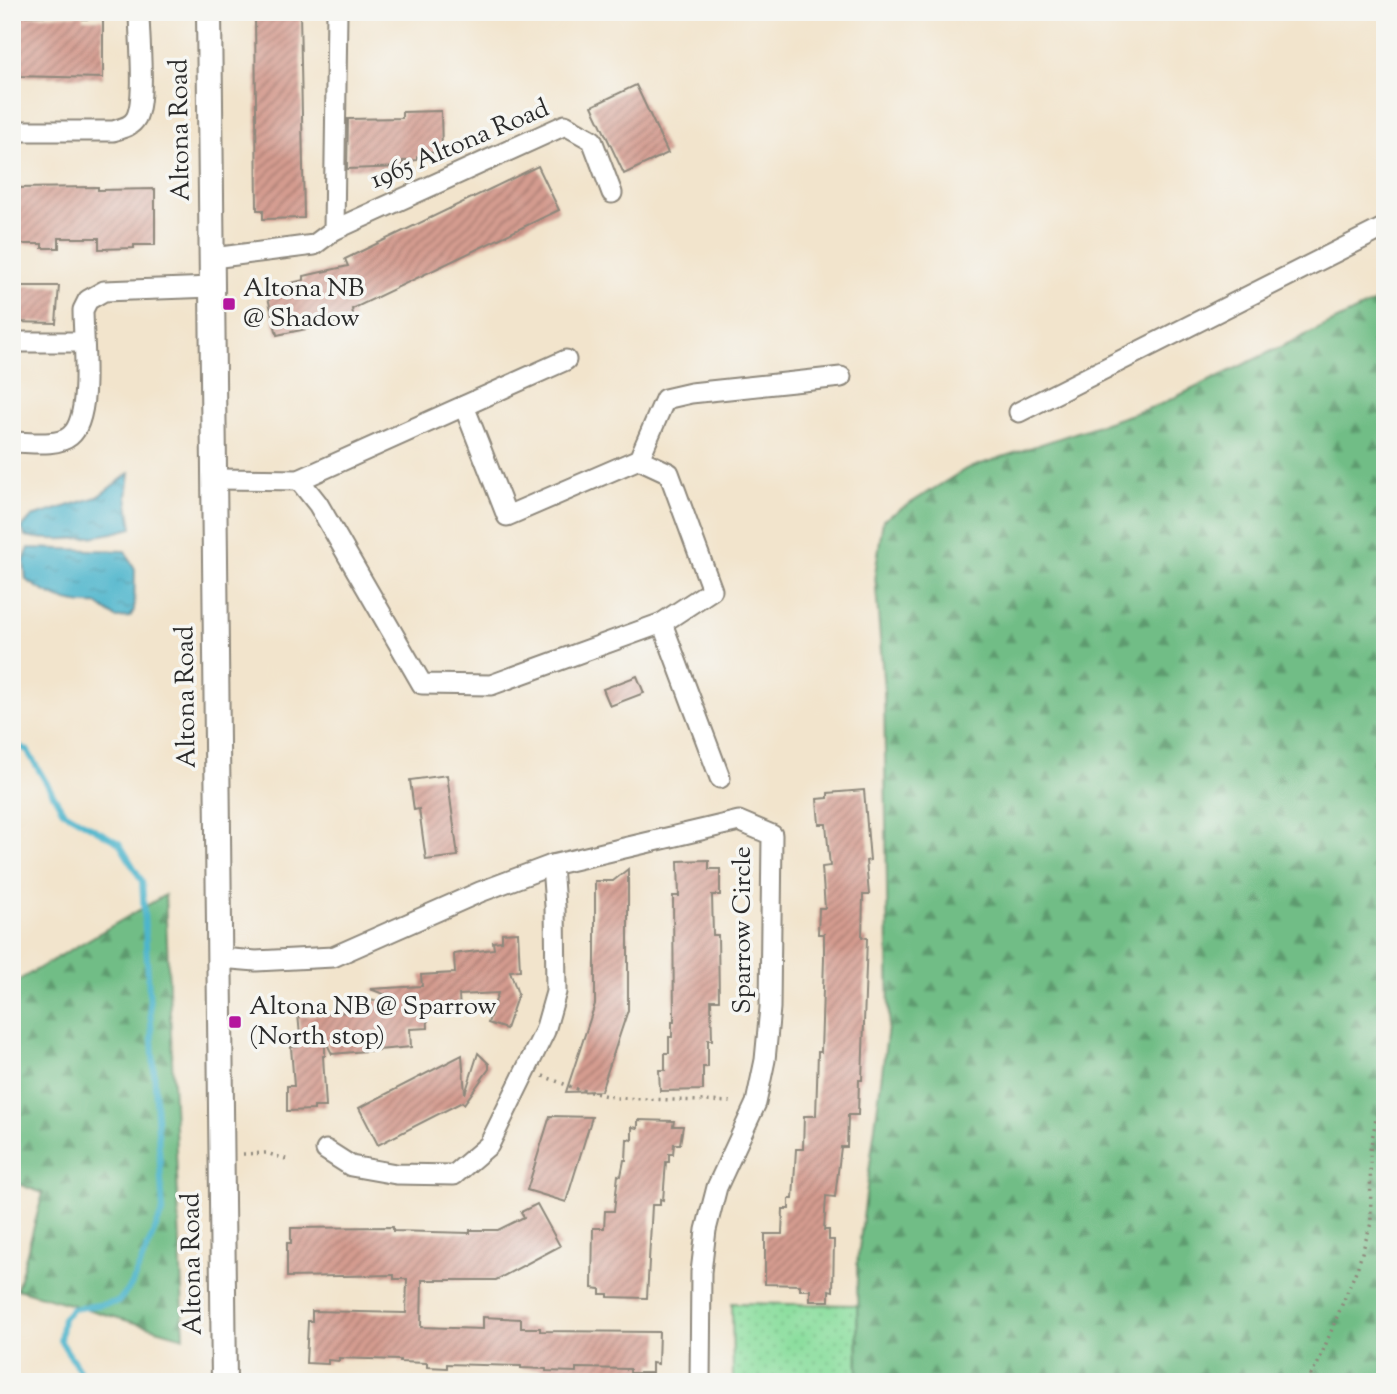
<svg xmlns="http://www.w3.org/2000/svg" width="1397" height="1394" font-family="'Sorts Mill Goudy',serif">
<defs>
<pattern id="grass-dots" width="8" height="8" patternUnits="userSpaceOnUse" patternTransform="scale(1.75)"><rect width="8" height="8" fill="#8cde9f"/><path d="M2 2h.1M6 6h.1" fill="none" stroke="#79bf89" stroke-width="1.8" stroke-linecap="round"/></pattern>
<pattern id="forest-firs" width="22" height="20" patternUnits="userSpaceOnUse" patternTransform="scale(1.75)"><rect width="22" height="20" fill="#71bd86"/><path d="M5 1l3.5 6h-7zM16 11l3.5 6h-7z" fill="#5d9a6e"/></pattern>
<pattern id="water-ripples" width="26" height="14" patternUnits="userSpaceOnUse" patternTransform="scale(1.75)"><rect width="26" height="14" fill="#4eb5cc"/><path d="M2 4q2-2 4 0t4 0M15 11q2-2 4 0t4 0" fill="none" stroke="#4193a6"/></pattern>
<pattern id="building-hatch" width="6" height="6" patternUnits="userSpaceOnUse" patternTransform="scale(1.75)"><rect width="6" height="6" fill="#d49b8f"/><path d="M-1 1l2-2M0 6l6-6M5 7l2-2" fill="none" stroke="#ac7f75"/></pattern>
</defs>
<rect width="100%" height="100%" fill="#f6f6f2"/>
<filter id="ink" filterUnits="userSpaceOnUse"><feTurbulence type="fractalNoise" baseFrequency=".0143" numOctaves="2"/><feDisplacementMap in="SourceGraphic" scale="14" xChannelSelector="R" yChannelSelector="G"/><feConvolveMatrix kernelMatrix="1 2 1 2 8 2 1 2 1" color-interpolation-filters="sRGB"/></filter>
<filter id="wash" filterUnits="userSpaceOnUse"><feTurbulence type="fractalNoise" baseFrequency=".00686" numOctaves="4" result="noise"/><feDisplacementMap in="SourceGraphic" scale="28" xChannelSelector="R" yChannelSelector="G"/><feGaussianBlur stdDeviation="1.57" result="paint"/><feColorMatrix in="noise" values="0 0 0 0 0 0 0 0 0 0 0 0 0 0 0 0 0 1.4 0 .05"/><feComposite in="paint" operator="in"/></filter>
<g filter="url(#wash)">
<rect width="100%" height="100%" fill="#f2e4cc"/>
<polygon fill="url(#grass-dots)" stroke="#5c8465" stroke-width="2" points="732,1303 857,1305 858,1382 733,1382"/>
<g fill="url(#forest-firs)" stroke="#4e7458" stroke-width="2">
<polygon points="1385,297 1385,1382 858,1382 857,1264 889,1019 884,691 875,574 883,520 966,469 1159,405"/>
<polygon points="165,895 184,1337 17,1289 43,1193 12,1182 12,984"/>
</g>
<g fill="url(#water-ripples)" stroke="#3c707c" stroke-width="2">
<path d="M130,473l-3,24 5,31c-35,10 -71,15 -107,8l-3,-8 10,-11 65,-20z"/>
<path d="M29,548l96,3 10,18 -1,41 -4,7 -14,1 -19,-14c-28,2 -49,-9 -71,-24l-2,-19z"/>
</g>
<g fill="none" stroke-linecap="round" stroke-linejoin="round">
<polyline stroke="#4eb5cc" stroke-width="6" points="12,743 27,750 63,811 119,843 142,881 163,1211 131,1286 118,1302 72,1309 63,1318 60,1340 87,1382"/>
</g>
<g id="blocks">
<g fill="url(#building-hatch)">
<polygon points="255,12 300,12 304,218 263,219 263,210 257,210"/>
<polygon points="83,15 83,19 103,19 103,78 12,76 12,16"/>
<polygon points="636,85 668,153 624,174 592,106"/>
<polygon points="441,111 442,152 423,153 423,157 417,157 417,160 403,161 403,167 347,169 348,119 402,118 402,112"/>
<polygon points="538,166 559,210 352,309 354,319 277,335 266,289 304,280 304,276 348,266 345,259"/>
<polygon points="98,187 98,190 155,189 155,245 134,245 134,248 99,249 99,238 59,238 59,248 42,248 42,244 12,244 12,188"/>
<polygon points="12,286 59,286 56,323 12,322"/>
<polygon points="637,676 644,693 610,706 603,689"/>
<polygon points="447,775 458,856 426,860 419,809 414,810 410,780"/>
<polygon points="864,790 870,860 866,861 869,895 863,895 862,937 867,938 862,1080 859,1080 858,1115 848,1115 847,1147 841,1147 835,1197 826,1196 824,1230 829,1230 829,1240 834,1240 833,1291 829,1290 829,1301 810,1301 810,1290 800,1290 800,1285 765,1284 765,1234 782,1234 783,1209 789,1209 789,1199 793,1199 796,1149 803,1149 804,1116 816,1116 818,1052 821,1052 824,959 824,934 818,934 819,908 825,908 822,867 830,866 826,824 819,824 817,799 828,798 828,793"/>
<polygon points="709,860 709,869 720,869 720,895 712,895 713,935 718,935 719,1000 711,1000 712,1040 708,1040 708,1067 703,1067 703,1090 660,1091 659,1070 665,1070 665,1053 669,1053 669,1037 672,1037 672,1022 674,1022 673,896 679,896 678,861"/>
<polygon points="628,869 628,1010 601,1091 566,1092 595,1004 595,881 613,881"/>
<polygon points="518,932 520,970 510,971 518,994 506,1029 488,1023 498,993 459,995 460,1011 437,1012 427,1009 428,1028 410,1029 411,1047 332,1054 325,1040 325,1056 323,1056 326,1107 314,1107 314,1110 287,1111 287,1086 294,1086 291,1047 301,1046 298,1014 305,1016 366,1010 366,1001 389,1000 389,996 370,989 422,986 421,975 455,973 454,954 494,949 493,942 502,941 502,933"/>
<polygon points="478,1053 489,1064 489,1069 464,1104 462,1102 378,1145 359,1108 462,1055 465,1094"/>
<polygon points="550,1116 592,1117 566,1202 527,1190"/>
<polygon points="638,1120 674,1121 673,1126 683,1126 680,1144 674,1144 673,1154 669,1154 669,1162 666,1162 663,1200 660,1199 660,1205 652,1205 647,1298 608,1297 608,1294 600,1294 600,1289 592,1288 593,1228 604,1228 605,1211 614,1211 618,1175 621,1176 624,1160 626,1160 627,1139 632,1140 632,1127 638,1128"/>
<polygon points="537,1204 560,1246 496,1280 422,1280 421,1327 483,1329 483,1317 521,1319 521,1328 540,1328 540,1331 659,1332 658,1364 652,1363 652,1373 630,1373 630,1369 576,1368 576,1372 546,1371 546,1369 521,1368 521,1366 447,1364 447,1368 427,1367 427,1363 400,1362 400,1360 339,1358 339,1361 328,1360 328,1364 306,1363 308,1321 312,1321 312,1311 406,1313 407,1279 394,1279 394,1275 287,1277 287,1243 291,1243 291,1228 393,1227 393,1231 470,1233 470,1230 498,1230 524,1217 521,1212"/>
</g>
</g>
</g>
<g filter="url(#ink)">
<use href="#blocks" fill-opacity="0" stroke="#8e887c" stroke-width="2"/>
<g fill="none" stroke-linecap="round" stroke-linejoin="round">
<defs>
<g id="minor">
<path d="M12,131h101c9,-3 18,-4 23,-13 10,-19 3,-82 3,-106"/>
<polyline points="334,230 337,12"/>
<polyline points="213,258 314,245 334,230 565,125 592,140 612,193"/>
<polyline points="12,342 83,342"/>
<polyline points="464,406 507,516 639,459 665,399 691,393 841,377"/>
<polyline points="1019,412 1385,227"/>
<path d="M12,442c17,0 45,5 58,-6 23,-18 13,-97 13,-126l5,-10 16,-9 109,-4"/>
<polyline points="215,479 299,480 566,360"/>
<polyline points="299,480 318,504 422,684 491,685 662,623 712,590 669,473 639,459"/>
<polyline points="662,623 720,778"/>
<polyline points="220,958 256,961 333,957 480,892 552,865 739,821 772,835 770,1008 765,1060 756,1103 717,1187 706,1230 701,1272 700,1382"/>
<polyline points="326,1150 351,1166 396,1174 454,1175 489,1145 545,1031 556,992 555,906 552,865"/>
</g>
<polyline id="major" points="209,12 224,1382"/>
</defs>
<use href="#minor" stroke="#8e887c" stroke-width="23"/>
<use href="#major" stroke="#8e887c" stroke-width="28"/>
<g stroke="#8e887c" stroke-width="3.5" stroke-dasharray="2 5" stroke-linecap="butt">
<polyline points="543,1076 577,1089 616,1098 734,1102"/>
<polyline points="243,1154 266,1153 289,1160"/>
<polyline points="1307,1382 1318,1363 1358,1266 1371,1223 1370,1150 1382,1088 1385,1084"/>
</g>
<use href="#minor" stroke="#fff" stroke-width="19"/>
<use href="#major" stroke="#fff" stroke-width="24"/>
</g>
</g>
<g fill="#b5179e" stroke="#f6f6f2" stroke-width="2.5">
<rect x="222" y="297" width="14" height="14" rx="3.5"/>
<rect x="228" y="1015" width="14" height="14" rx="3.5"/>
</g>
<g text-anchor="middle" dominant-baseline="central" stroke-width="7" stroke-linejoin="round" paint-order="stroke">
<g font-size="26" fill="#2b2b2b" stroke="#f6f6f2">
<text transform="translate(181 130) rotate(-91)">Altona Road</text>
<text transform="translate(460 145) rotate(-23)">1965 Altona Road</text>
<text transform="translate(187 697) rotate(-91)">Altona Road</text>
<text transform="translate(743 930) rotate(-90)">Sparrow Circle</text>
<text transform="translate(193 1264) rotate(-91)">Altona Road</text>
</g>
<g font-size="26" fill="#2b2b2b" stroke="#f6f6f2" text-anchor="start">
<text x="243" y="289">Altona NB<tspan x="243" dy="30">@ Shadow</tspan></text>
<text x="249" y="1007">Altona NB @ Sparrow<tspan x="249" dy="30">(North stop)</tspan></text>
</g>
</g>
<rect width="1397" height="1394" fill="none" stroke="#f6f6f2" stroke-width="42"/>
</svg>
